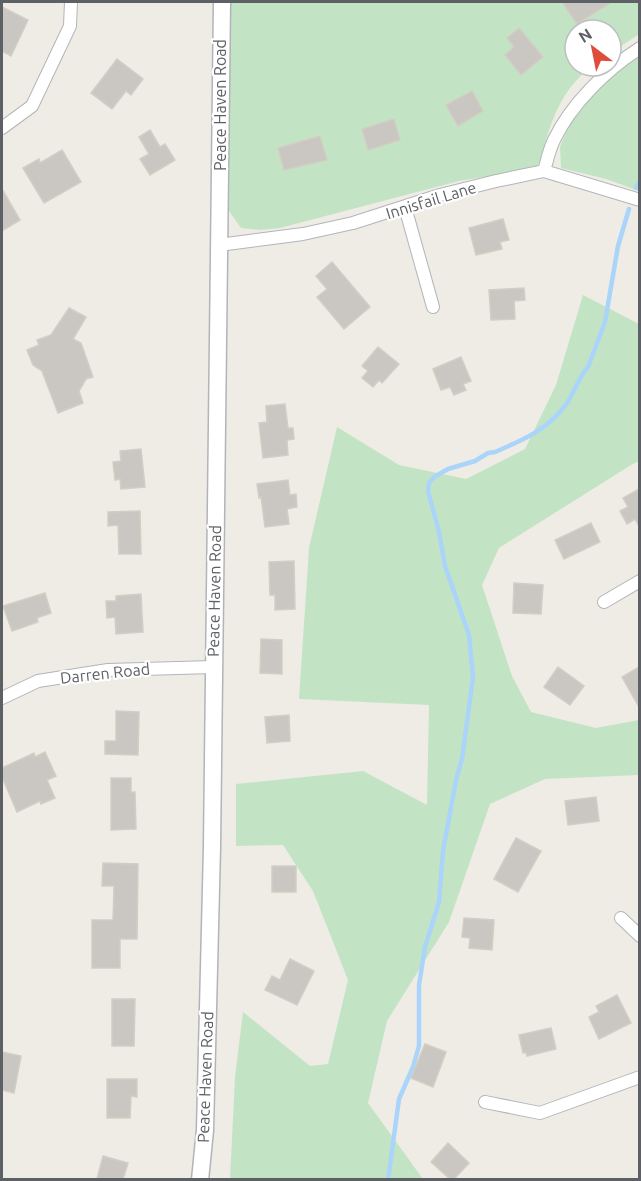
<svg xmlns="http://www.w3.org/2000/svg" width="641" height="1181" font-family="Ubuntu,sans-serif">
<rect width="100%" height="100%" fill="#eeece5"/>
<g fill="#c3e4c4">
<path d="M230,2h409v32l-28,19v-23h-36v36h18c-25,17 -38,44 -46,71 -4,12 -4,21 -11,31l-77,13 -179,47 -19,2 -20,-2 -12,-17z"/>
<polygon points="639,55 639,191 606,179 561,168 560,147 570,122 609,75"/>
<polygon points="583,295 639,324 639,461 631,465 499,548 482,585 512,676 531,712 596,728 639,720 639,775 545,779 490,804 449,922 387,1021 368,1103 423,1179 230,1179 235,1077 243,1012 310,1066 328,1064 348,980 313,891 283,845 236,846 236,784 363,771 427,805 429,705 299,699 309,548 337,427 399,465 466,479 525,449 556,385"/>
</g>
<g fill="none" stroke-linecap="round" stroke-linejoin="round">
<g stroke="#aad4f9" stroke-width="4.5">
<polyline points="636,188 640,181"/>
<path d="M388,1180l11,-81 14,-32 6,-21v-61l6,-38 14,-45 4,-51 13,-71 6,-21 11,-82 -4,-42 -24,-69 -6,-34 -11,-41 1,-8 5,-6 14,-8 27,-8 13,-8 7,-1c28,-12 54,-23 72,-49 7,-10 13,-29 21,-36l17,-45 13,-76 11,-37"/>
</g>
</g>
<g fill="#cac7c2" stroke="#d2cec4" stroke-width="1.5">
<polygon points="562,2 612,2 577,24"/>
<polygon points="2,7 28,20 11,56 2,51"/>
<polygon points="519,28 543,57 521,75 505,55 514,47 507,38"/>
<polygon points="117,59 143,79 131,95 126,91 112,109 91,93"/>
<polygon points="472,91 483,111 458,126 446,105"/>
<polygon points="394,119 400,140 368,150 362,129"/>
<polygon points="150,130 160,147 165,144 175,160 150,175 140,159 149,154 139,137"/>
<polygon points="320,136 327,160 284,170 278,148"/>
<polygon points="62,150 81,182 44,203 23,168 39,159 40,163"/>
<polygon points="2,189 20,220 2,231"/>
<polygon points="503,219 509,240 500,242 502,249 476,255 469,228"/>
<polygon points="332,262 370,307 344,329 317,297 327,289 316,276"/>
<polygon points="524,288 525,300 514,301 515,319 491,320 489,290"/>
<polygon points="69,308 86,317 73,339 81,343 93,377 86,379 79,391 83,403 58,413 42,371 33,365 27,350 39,345 37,340 51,335"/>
<polygon points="378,347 399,364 382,383 379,380 373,387 362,378 368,371 362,366"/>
<polygon points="461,357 471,381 463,384 466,390 454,395 450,387 441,390 433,369"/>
<polygon points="285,404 288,428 293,428 294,439 287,440 288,455 263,458 259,423 267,422 266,406"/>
<polygon points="141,449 145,487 121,489 120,479 115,480 113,462 121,461 120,451"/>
<polygon points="288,480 290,495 296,494 297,507 287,509 289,524 265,527 261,497 259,498 257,484"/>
<polygon points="639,489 639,526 635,519 627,524 620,511 628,507 623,498"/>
<polygon points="140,511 141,554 119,554 118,525 108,526 108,512"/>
<polygon points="591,523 600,542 564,559 555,540"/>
<polygon points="294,561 295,609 275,610 275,595 270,595 269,562"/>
<polygon points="514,583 543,585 541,614 513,613"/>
<polygon points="45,593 51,613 37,618 38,622 12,631 3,606"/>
<polygon points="141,594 143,632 116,634 115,617 107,618 106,601 116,601 116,596"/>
<polygon points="261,639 282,640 282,674 260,673"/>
<polygon points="558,667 584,686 570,705 544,687"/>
<polygon points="639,667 639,707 622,677"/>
<polygon points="116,711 139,712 138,755 105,754 105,741 116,741"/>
<polygon points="289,715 290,741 267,743 265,717"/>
<polygon points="45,752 56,776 47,780 55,798 41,804 40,801 17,812 2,777 2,768 34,753 35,757"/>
<polygon points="111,778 131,778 131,792 135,792 136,829 111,830"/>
<polygon points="596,797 599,821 568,825 565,801"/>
<polygon points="516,838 541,851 518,892 494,879"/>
<polygon points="103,863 138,864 137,939 120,939 120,968 92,968 92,920 113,920 114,886 102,886"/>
<rect x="272" y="866" width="24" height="26"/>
<polygon points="464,918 494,920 492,950 469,948 470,938 462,937"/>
<polygon points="290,959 314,971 297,1005 265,990 272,976 280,980"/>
<polygon points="617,995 631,1023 599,1039 589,1017 599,1012 596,1006"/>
<polygon points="112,999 135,999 134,1046 112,1046"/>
<polygon points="551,1028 556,1049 527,1056 526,1052 523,1053 519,1035"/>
<polygon points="425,1044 446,1052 433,1087 411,1078"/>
<polygon points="2,1052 21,1056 14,1093 2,1090"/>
<polygon points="107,1079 137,1079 137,1097 131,1096 130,1118 107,1118"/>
<polygon points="448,1143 469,1163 454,1179 450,1179 431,1162"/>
<polygon points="103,1156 128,1163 123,1179 97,1179"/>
</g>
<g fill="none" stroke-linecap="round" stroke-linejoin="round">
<defs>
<g id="minor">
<polyline points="2,128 32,106 70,26 71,2"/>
<path d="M544,171c3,-10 5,-21 10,-31 17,-36 53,-71 86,-92"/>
<polyline points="405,207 433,307"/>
<polyline points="219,245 303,234 353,223 440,195 496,181 544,171 640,200"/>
<polyline points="604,602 640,581"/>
<polyline points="2,698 38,681 108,670 213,667"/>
<polyline points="621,918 640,936"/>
<polyline points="485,1102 540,1113 640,1077"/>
</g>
<polyline id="secondary" points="200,1180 205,1130 212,847 222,2"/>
</defs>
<use href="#minor" stroke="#b2b5b9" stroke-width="14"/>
<use href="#secondary" stroke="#b1b4b9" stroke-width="19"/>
<use href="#minor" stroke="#fff" stroke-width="12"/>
<use href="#secondary" stroke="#fff" stroke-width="16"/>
</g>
<g text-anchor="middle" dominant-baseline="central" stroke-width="4.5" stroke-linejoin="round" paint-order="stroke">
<g font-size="16" fill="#5d6064" stroke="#fff">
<text transform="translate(220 105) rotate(-90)">Peace Haven Road</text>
<text transform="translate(431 200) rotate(-17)">Innisfail Lane</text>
<text transform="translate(214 591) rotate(-89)">Peace Haven Road</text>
<text transform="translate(105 673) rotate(-6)">Darren Road</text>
<text transform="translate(205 1077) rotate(-88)">Peace Haven Road</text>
</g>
</g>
<rect width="641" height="1181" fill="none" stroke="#5d6064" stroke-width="6"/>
<g transform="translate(593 48) rotate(328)"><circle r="28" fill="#ffffff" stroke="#bebfc1" stroke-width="1.5"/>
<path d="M0-4.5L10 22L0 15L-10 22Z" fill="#de4d3b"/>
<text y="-9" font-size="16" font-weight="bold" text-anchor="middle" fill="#5d6064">N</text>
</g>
</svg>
